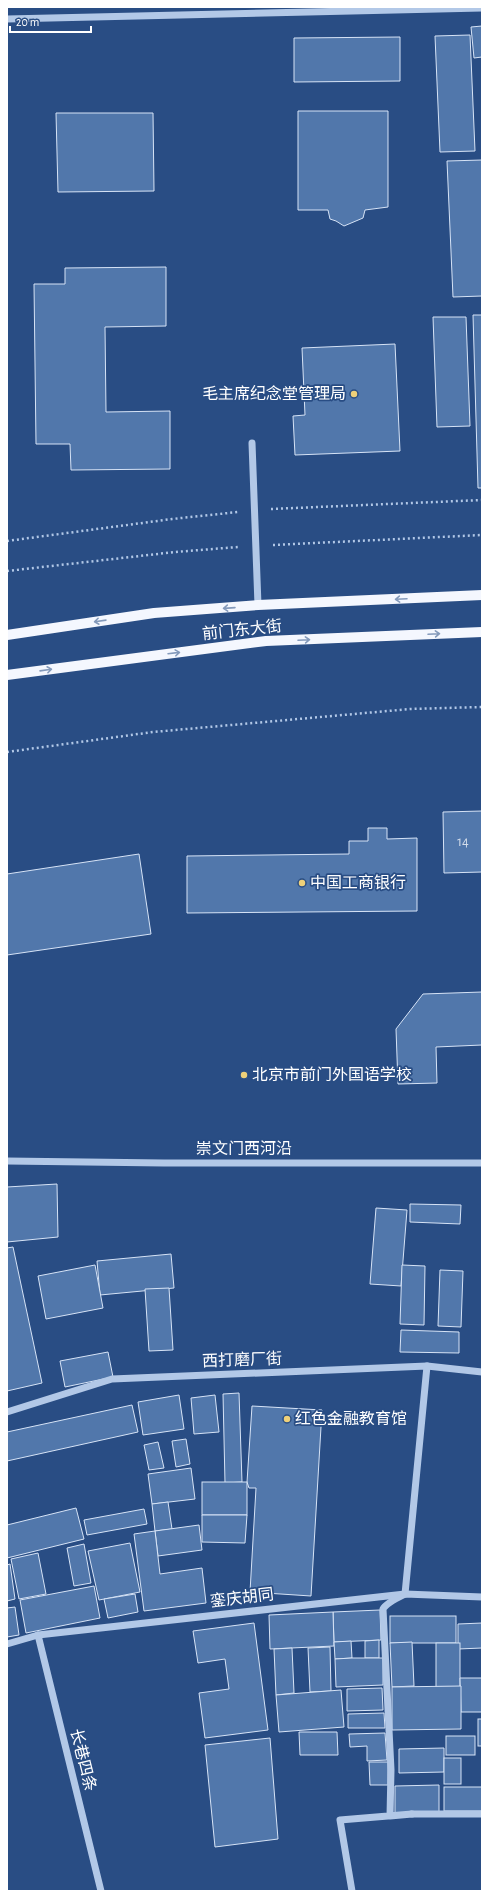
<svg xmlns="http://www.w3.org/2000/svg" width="489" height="1898" font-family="'Alegreya Sans','Noto Sans SC',sans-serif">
<rect width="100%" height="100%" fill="#294d84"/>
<g fill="#5177ab" stroke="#d6e3f6">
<polygon points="482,26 482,57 474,58 471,27"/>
<polygon points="470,35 475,151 440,152 435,36"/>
<polygon points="400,37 400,81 294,82 294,38"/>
<polygon points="298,111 388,111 388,207 365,210 363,218 344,226 336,221 330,219 328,210 298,210"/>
<polygon points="56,113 153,113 154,191 58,192"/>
<polygon points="482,160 482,296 453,297 447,161"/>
<polygon points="166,267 166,326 105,327 106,412 170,411 170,469 71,470 70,444 36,444 34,284 65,284 65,268"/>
<polygon points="473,315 482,315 482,488 478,488"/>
<polygon points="433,317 466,317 470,426 437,427"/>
<polygon points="395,344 400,451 295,455 293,416 305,415 302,348"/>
<polygon points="482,811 482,872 444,873 443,812"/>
<polygon points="368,828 387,828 387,839 417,838 417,911 187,913 187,856 349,854 349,841 368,841"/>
<polygon points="139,854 151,934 7,955 7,874"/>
<polygon points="482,992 482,1045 436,1047 437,1083 398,1084 396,1029 423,994"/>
<polygon points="57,1184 58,1237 7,1242 7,1187"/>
<polygon points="410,1204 461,1205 460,1224 410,1222"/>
<polygon points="376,1208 407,1210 401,1286 370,1284"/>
<polygon points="13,1247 42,1383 7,1391 7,1248"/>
<polygon points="171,1254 174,1288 100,1295 97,1261"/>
<polygon points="95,1265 103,1308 46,1319 38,1276"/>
<polygon points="402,1265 425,1266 424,1325 400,1324"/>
<polygon points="440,1270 463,1271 461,1327 438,1326"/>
<polygon points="169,1288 173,1350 149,1351 145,1289"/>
<polygon points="401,1330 459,1332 459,1353 400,1352"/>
<polygon points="108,1352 113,1377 65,1387 60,1361"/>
<polygon points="239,1393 242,1482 225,1483 223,1394"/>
<polygon points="179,1395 184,1429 143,1435 138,1402"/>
<polygon points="215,1395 219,1432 194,1434 191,1398"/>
<polygon points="132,1405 138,1432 7,1461 7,1432"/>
<polygon points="252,1406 322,1410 311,1596 250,1592 256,1488 249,1488 247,1482"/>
<polygon points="186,1439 190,1464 176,1467 172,1441"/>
<polygon points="158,1442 164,1468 149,1470 144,1445"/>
<polygon points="191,1468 195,1499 152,1504 148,1474"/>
<rect x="202" y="1482" width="45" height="33"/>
<polygon points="168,1502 172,1529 155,1531 152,1504"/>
<polygon points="76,1508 84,1539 7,1558 7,1525"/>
<polygon points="144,1509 147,1524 87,1535 84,1520"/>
<polygon points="202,1515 247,1515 245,1543 202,1542"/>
<polygon points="199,1525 202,1550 158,1556 155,1531"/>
<polygon points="155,1531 160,1574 202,1568 206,1603 144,1611 134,1534"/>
<polygon points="130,1543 140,1592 99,1600 88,1551"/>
<polygon points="84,1544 91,1583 74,1586 67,1548"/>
<polygon points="38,1553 46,1594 19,1599 11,1559"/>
<polygon points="10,1564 15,1599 7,1601 7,1565"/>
<polygon points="94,1586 100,1618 26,1633 20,1600"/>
<polygon points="135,1594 138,1612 108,1618 104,1599"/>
<polygon points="15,1607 19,1635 7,1637 7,1608"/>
<polygon points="380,1610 381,1640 334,1642 333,1612"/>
<polygon points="333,1612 334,1646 270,1649 269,1615"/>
<rect x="390" y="1616" width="66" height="27"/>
<polygon points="254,1623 268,1730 205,1738 199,1693 229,1689 225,1659 198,1663 193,1631"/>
<polygon points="482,1623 482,1648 458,1649 458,1624"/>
<polygon points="379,1640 379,1658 365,1658 365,1641"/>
<polygon points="351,1641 352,1658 335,1659 334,1642"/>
<polygon points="412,1642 414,1686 392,1687 390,1643"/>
<rect x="436" y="1643" width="24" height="44"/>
<polygon points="330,1647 331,1691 310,1692 308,1648"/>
<polygon points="292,1648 294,1693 276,1695 274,1649"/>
<polygon points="352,1658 383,1658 383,1685 336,1687 335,1659"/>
<polygon points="460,1678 482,1678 482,1712 461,1712"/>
<polygon points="461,1686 461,1729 392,1730 392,1687"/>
<polygon points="382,1688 383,1710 347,1711 347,1689"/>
<polygon points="341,1690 344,1727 279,1732 276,1695"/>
<polygon points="384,1713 385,1728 348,1728 348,1714"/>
<rect x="478" y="1719" width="4" height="27"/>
<polygon points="299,1732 337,1732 338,1755 300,1755"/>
<polygon points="385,1733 387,1760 367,1761 367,1746 350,1747 349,1734"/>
<rect x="446" y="1736" width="29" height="19"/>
<polygon points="270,1738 278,1839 215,1847 205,1745"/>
<polygon points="444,1748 444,1772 399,1773 399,1749"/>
<rect x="444" y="1758" width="17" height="26"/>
<polygon points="369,1762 388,1762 388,1785 370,1785"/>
<polygon points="439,1785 439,1814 395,1815 395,1786"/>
<rect x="444" y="1787" width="38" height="24"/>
</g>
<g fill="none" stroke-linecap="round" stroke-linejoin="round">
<g stroke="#b2c8e7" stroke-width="2.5" stroke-dasharray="2 3" stroke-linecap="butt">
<polyline points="271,509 482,500"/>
<polyline points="7,541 172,519 238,512"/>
<polyline points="273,545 482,535"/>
<polyline points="7,571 175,552 238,547"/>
<polyline points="7,752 153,732 410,709 482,707"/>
</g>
<g stroke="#b2c8e7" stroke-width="7">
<polyline points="7,19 482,8"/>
<polyline points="252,443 258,605"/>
<polyline points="7,1161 164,1163 482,1163"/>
<polyline points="7,1412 112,1379 427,1366 482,1372"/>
<polyline points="38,1635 101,1891"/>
<polyline points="7,1644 38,1635 405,1594 482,1597"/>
<polyline points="412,1814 482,1814"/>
<path d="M352,1891l-12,-71 72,-6 -22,2 1,-46 -8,-161c3,-6 16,-12 22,-15l22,-228"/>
</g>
<g stroke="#f4f7fe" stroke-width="10">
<polyline points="7,635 154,613 258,605 482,595"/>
<polyline points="7,675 266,641 482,632"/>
</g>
</g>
<defs><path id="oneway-shaft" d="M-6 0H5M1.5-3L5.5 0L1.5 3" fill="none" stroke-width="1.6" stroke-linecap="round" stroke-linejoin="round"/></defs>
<g stroke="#849abb">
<use href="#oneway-shaft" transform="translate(401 599) rotate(177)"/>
<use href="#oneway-shaft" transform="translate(229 608) rotate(176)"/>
<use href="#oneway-shaft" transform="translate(100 621) rotate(172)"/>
<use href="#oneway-shaft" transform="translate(434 634) rotate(-3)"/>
<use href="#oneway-shaft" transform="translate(304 640) rotate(-3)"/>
<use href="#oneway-shaft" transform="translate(174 653) rotate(-7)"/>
<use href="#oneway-shaft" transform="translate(46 670) rotate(-8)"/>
</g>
<g fill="#eed079" stroke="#294d84" stroke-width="1.5">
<circle cx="354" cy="394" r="4"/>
<circle cx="302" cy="883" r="4"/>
<circle cx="244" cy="1075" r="4"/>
<circle cx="287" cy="1419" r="4"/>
</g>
<g text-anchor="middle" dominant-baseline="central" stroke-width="3.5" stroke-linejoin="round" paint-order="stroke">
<g font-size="14" fill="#d4ddea">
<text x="463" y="842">14</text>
</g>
<g font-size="16" fill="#fff" stroke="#294d84" text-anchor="start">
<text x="346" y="394" text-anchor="end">毛主席纪念堂管理局</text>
<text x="310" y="883">中国工商银行</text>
<text x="252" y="1075">北京市前门外国语学校</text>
<text x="295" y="1419">红色金融教育馆</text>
</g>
<g font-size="16" fill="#fff" stroke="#294d84">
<text transform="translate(242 630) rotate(-6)">前门东大街</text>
<text x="244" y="1149">崇文门西河沿</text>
<text transform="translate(242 1360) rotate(-2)">西打磨厂街</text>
<text transform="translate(242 1598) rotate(-7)">銮庆胡同</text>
<text transform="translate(83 1760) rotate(76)">长巷四条</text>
</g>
</g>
<rect width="489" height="1898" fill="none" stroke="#ffffff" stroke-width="16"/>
<path d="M10 26v6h81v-6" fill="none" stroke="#ffffff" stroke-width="2"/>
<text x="16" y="26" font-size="12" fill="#ffffff" stroke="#294d84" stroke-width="3" paint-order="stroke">20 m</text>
</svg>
